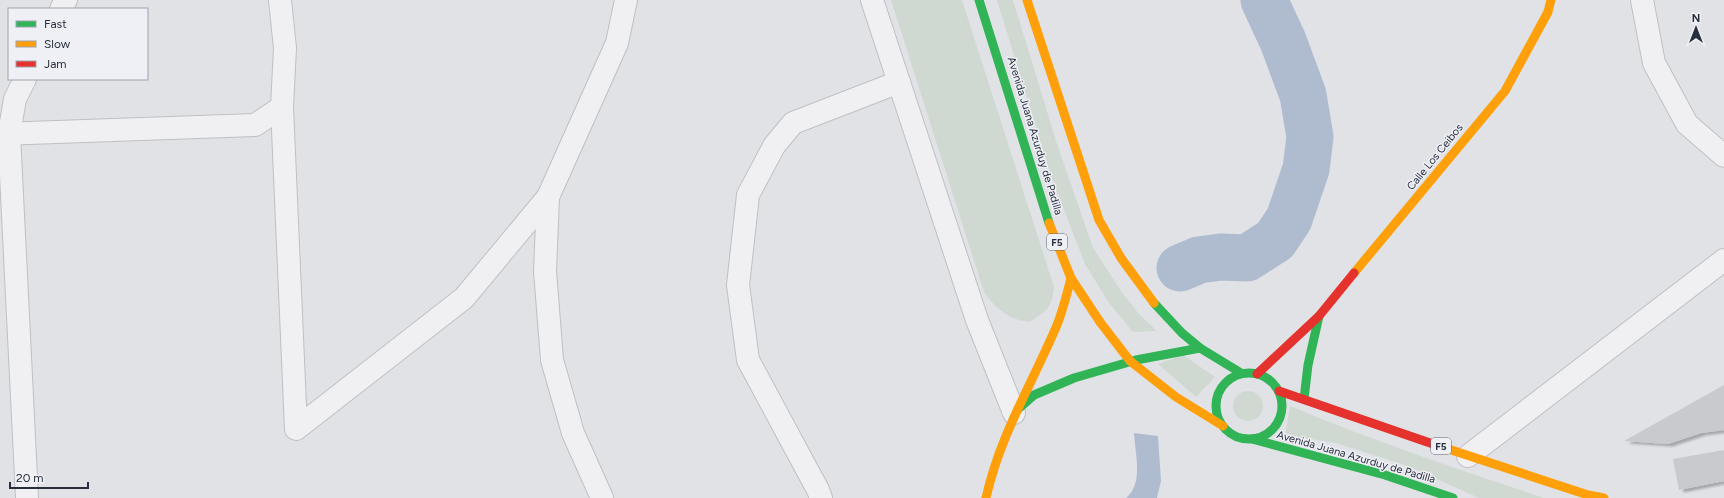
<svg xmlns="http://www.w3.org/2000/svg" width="1724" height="498" font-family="Figtree,sans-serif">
<defs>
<filter id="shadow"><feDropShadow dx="4.5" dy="2.5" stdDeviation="1" flood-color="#0004"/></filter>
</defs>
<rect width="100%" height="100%" fill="#e0e2e6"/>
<g fill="#d0d9d1">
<path d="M891,0h71l92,287c-2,21 -7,23 -24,35 -21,-2 -34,-13 -46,-30z"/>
<polygon points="997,0 1013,0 1056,141 1093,248 1121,291 1139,314 1157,331 1133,332 1109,303 1085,264 1052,179"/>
<polygon points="1183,355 1215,377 1196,397 1158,364"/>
<circle cx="1248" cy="406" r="15"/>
<path d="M1290,406c84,35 169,64 255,92h-66l-71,-32 -72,-23 -51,-8z"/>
</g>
<path fill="#afbcd0" d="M1134,433l24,3 3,45 -4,17h-31c18,-14 9,-45 8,-65z"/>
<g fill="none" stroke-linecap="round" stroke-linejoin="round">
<polyline stroke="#afbcd0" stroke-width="47" points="1180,268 1199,260 1221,257 1247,258 1275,240 1289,219 1306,169 1310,137 1303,95 1283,41 1264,0"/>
</g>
<g fill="#c9cace" filter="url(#shadow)">
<polygon points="1724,385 1724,430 1701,433 1668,444 1624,441"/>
<polygon points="1724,450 1724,481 1679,490 1673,459"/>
</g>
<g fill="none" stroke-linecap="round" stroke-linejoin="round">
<defs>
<g id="street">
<polyline points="872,0 977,320 1014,413"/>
<polyline points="1642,0 1654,63 1687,124 1724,156"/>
<polyline points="61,9 66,0"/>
<polyline points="25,79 15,99 9,134 27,498"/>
<polyline points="282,107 296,429 464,298 548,197 617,43 626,0"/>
<polyline points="0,134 255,125 282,107 285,48 280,0"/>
<polyline points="548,197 545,271 552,360 573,433 602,498"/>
<polyline points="1468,456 1724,260"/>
<polyline points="821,498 818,490 748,360 738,285 748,195 774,146 793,123 899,82"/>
</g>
</defs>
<use href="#street" stroke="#bfc0c4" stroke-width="24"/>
<use href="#street" stroke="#f0f0f2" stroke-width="22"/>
<g stroke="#30b455" stroke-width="9">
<polyline points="979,0 1049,223"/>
<polyline points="1154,303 1182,333 1200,348 1241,373"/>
<circle cx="1249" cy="406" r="33"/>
<polyline points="1304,399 1308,365 1319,316"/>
<polyline points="1018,409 1034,395 1074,378 1136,360 1200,348"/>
<polyline points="1252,439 1385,475 1453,498"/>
</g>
<g stroke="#ff9f0a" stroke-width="9">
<polyline points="1027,0 1099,220 1121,258 1154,303"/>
<polyline points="1049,223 1071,278 1100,322 1130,361 1176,397 1223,426"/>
<polyline points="1354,273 1505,91 1548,12 1551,0"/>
<polyline points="1433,444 1588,495 1604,498"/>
<path d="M986,498c14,-63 46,-114 71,-173 6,-15 10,-31 14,-47"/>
</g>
<g stroke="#e5322d" stroke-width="9">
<polyline points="1257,374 1319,316 1354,273"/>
<polyline points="1279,391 1433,444"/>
</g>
</g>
<g text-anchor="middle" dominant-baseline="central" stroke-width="3" stroke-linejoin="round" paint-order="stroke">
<g fill="#eef0f5" stroke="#636875" stroke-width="1">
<rect x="1047" y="234" width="20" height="16" rx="3"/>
<rect x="1431" y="438" width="20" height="16" rx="3"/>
</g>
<g font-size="10" font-weight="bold" fill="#282e3e">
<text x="1057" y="242">F5</text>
<text x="1441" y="446">F5</text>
</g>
<g font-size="11" fill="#282e3e" stroke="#eef0f5">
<text transform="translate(1035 136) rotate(73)">Avenida Juana Azurduy de Padilla</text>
<text transform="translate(1435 157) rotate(-51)">Calle Los Ceibos</text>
<text transform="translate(1356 457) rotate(16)">Avenida Juana Azurduy de Padilla</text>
</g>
</g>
<rect x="8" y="8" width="140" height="72" fill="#eef0f5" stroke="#9fa2ac"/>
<rect x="16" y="21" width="20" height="6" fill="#30b455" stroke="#9fa2ac"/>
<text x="44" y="28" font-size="12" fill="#282e3e">Fast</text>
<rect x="16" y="41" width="20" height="6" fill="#ff9f0a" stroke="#9fa2ac"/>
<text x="44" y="48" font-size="12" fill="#282e3e">Slow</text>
<rect x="16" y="61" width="20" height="6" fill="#e5322d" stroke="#9fa2ac"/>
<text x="44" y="68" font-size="12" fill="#282e3e">Jam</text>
<g transform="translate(1696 28)" stroke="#eef0f5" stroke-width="3" paint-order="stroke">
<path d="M0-3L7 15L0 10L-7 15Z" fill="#282e3e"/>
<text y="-6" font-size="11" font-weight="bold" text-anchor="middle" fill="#282e3e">N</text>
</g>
<path d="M10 482v6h78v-6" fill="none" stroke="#282e3e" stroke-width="2"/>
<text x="16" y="482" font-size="12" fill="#282e3e" stroke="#eef0f5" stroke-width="3" paint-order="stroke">20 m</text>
</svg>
